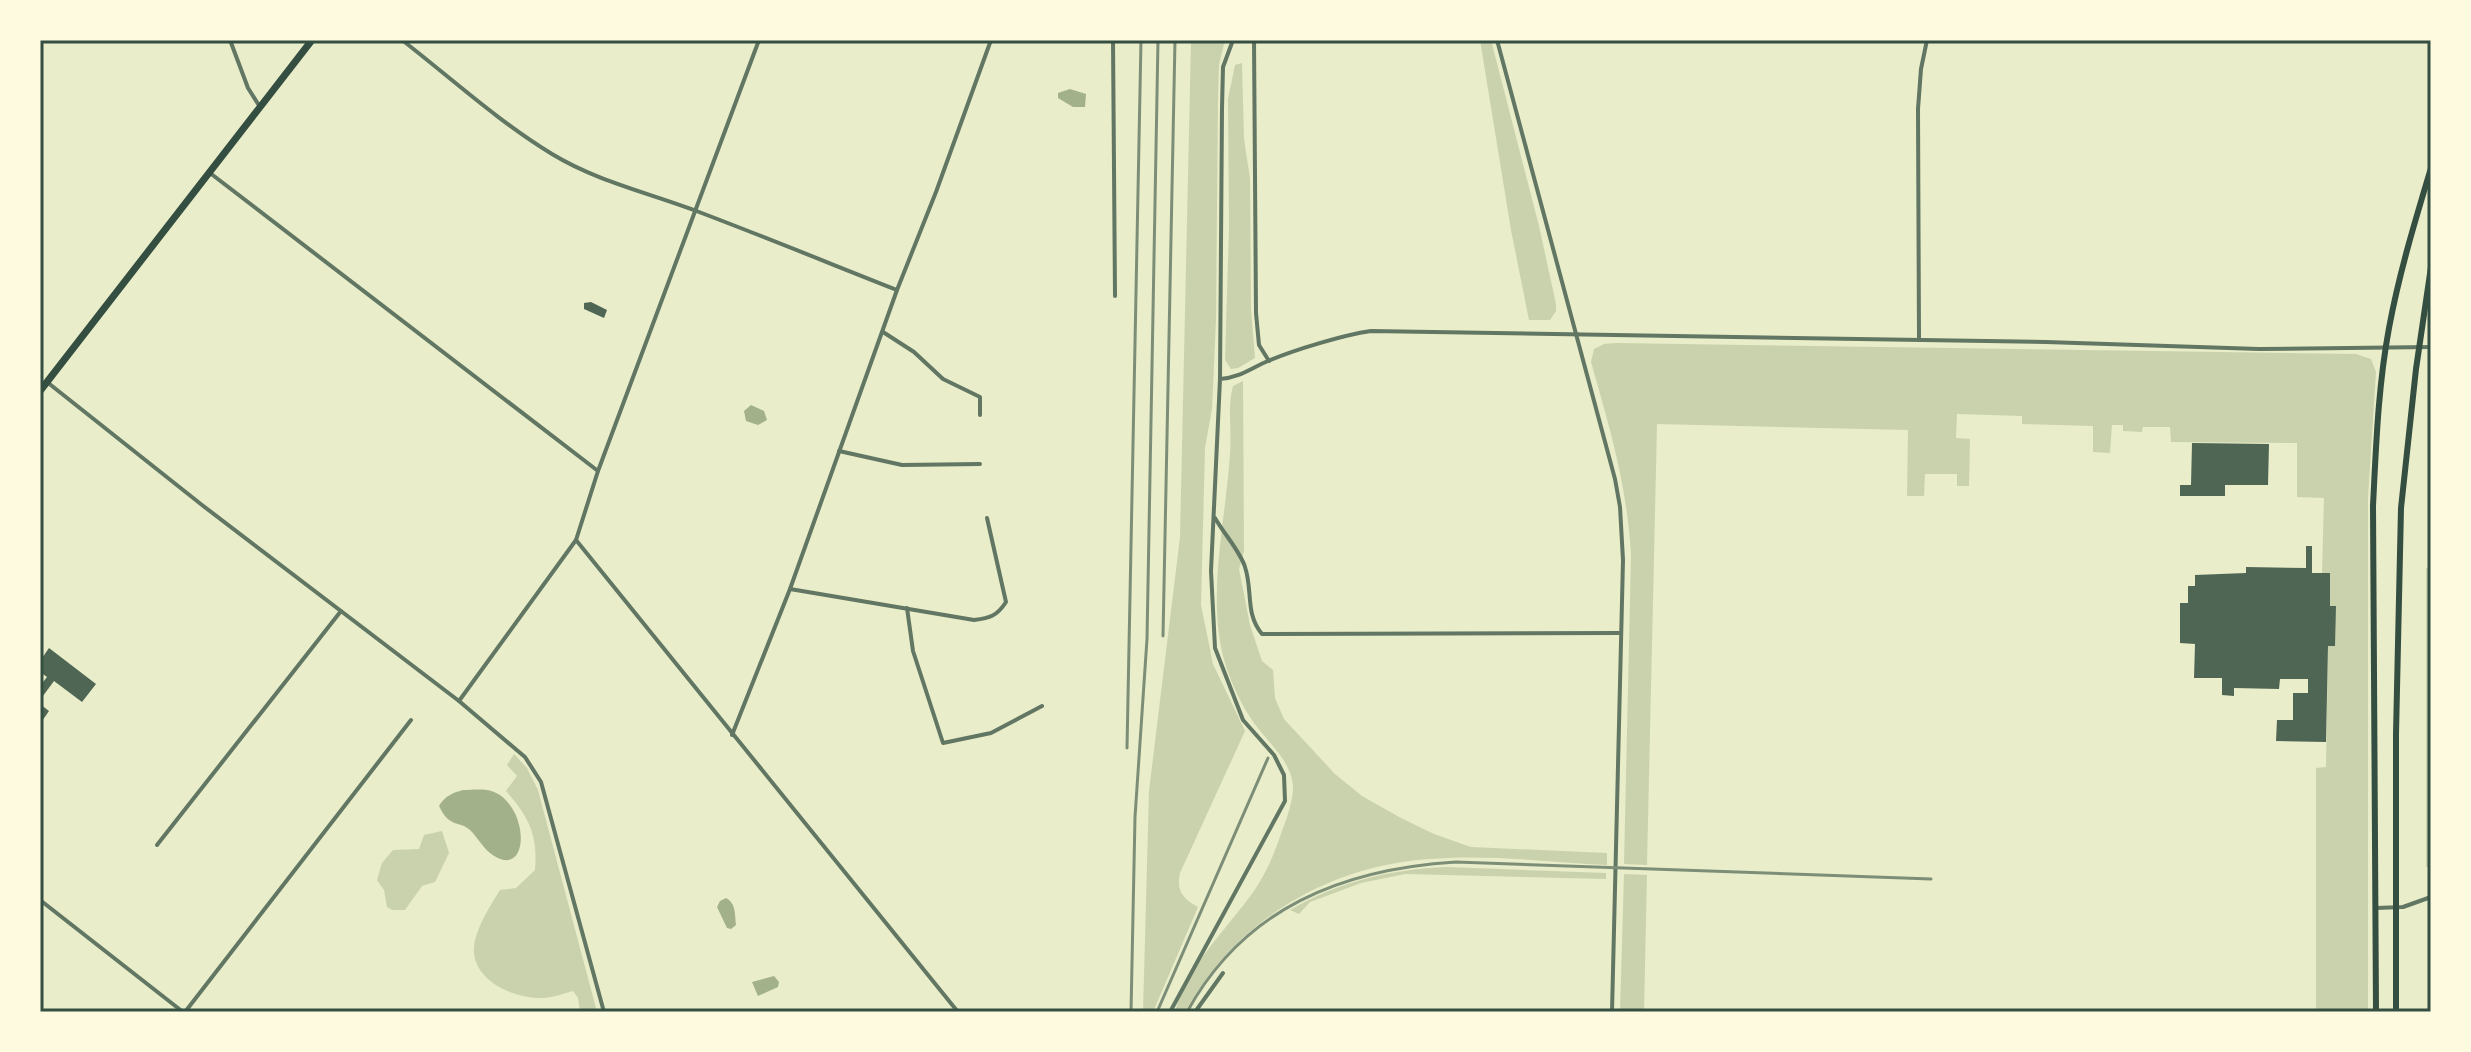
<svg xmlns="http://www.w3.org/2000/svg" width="2471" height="1052" font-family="Barlow,sans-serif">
<rect width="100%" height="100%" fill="#e9edc9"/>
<g fill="#cad2ad">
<path d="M1191,40h34l-6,25 -1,33 -2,222 -4,89 -7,39 -4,157 12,59 32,67 -65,142c-4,18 3,26 18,34l-45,105h-10l6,-221 31,-254z"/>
<polygon points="1480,40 1491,40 1539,226 1556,304 1556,311 1550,320 1529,320 1511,230"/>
<polygon points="1242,63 1244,139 1250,178 1251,309 1255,358 1238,368 1231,369 1225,360 1229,228 1228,99 1235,65"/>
<path d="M1616,343l740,11 15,5 5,13 -8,126v514h-52v-244l10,-1 2,-121h7l-5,-40v-32l-8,-1 2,-75 -27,-1v-54l-126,-1 -1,-15h-27l-1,5 -19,-1v-6h-11l-2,28 -17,-1v-26l-71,-2v-8l-65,-2 -1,24 14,1 -1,47h-12v-12h-32l-1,22h-17l1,-66 -251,-6 -10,441 -23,-1 7,-309c-4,-70 -21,-126 -40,-193l3,-13 10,-5z"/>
<path d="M1243,381l1,170 -5,18 11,56 12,36 11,9 2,28 9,21 51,55 27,22 39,22 33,16 37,13 136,6v12c-59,-3 -120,-11 -178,-6 -102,7 -195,63 -244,153h-10c13,-47 51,-82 79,-121 13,-19 21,-39 28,-60 5,-13 10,-28 11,-41 1,-27 -25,-47 -39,-67 -10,-14 -19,-32 -25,-48 -26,-68 -3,-152 1,-222 2,-22 -3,-45 3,-67z"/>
<polygon points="2431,566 2431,868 2426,867 2426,568"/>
<path d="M514,754l13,14 11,22 59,222h-17l-2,-14 -5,-7c-11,3 -21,7 -31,7 -28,1 -71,-18 -68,-51 2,-19 16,-41 26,-57l16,-2 19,-18c3,-35 -6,-53 -29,-79l11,-15 -10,-11z"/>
<polygon points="442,831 449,853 435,882 422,886 405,910 392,910 387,907 384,890 377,880 382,863 393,850 419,849 424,835"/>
<path d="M1447,867l159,6v6l-201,-5 -44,9 -51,19 -11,12 -9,-4c48,-28 101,-41 157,-43z"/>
<polygon points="1624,874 1647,875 1644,1012 1620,1012"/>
</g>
<g fill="#a3b18a">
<polygon points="1070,89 1086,94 1085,107 1073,107 1058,98 1058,93"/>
<polygon points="751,405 764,411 767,420 758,425 746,421 744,411"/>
<path d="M463,790c10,0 22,-2 31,2 34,14 36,81 4,66 -12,-5 -18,-17 -26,-26 -12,-13 -22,-2 -33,-26 6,-10 13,-13 24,-16z"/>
<path d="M726,898c10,5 9,17 10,27l-5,4 -4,-1 -10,-21 3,-6z"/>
<polygon points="774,976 779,982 778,987 758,996 752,982"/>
</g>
<g fill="#4f6655">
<polygon points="591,302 607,310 604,318 584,309 584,303"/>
<polygon points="2192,443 2269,444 2268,485 2225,485 2225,496 2180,496 2180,485 2191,485"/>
<polygon points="2306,546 2312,546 2312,573 2330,573 2330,606 2336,606 2335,646 2328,646 2326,742 2276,741 2277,720 2293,720 2293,693 2308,693 2308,679 2280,679 2279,689 2234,688 2234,696 2222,695 2222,678 2194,678 2195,644 2180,643 2180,603 2188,603 2188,586 2195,586 2195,575 2246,573 2246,567 2306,568"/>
<polygon points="49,648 96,684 82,702 54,681 40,700 40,686 47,677 40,672 40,661"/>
<polygon points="40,704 49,711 40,724"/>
</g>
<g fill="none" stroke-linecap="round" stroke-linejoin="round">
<g stroke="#617663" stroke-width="4">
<polyline points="230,40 248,88 260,107"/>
<path d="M402,40c49,38 97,82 150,114 46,28 98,39 147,58 66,25 132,52 198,78"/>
<polyline points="1113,40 1115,296"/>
<polyline points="1254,40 1256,313 1259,345 1269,361"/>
<polyline points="1497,40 1615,479 1620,507 1623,560 1612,1012"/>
<polyline points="210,173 598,471"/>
<polyline points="883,332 914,352 943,379 980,397 980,415"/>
<polyline points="1919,340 1918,109 1921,69 1927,40"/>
<polyline points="1220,379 1222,108 1223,67 1233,40"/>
<polyline points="47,382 202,505 459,701 525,757 541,782 604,1012"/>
<polyline points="839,451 902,465 980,464"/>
<path d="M1215,518c9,16 25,33 30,49 8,24 0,47 17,67l359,-1"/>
<polyline points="576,540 958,1012"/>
<path d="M790,589l184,31c16,-2 23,-4 32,-18l-19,-84"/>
<polyline points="907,608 913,651 943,743 991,733 1042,706"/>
<polyline points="459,701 576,540 598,471 759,40"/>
<polyline points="732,735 790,589 897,290 936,192 991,40"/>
<polyline points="157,845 341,611"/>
<polyline points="40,900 183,1012"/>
<polyline points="2376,908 2403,907 2431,897"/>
<polyline points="185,1012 411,720"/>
<path d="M1170,1012l115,-211 -1,-26 -10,-20 -31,-35 -28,-72 -4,-77 9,-192c19,-1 31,-11 48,-18 26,-11 75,-26 103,-30l675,11 213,7 172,-2"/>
<polyline points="1195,1012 1223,973"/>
</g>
<g stroke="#344e41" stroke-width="6">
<path d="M2376,1012l-3,-506c3,-59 5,-119 16,-178 10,-54 26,-107 42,-160"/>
<polyline points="2396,1012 2396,734 2401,508 2416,369 2431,267"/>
</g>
<polyline stroke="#344e41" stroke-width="7" points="40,391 312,40"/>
<g stroke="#7c8e77" stroke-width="3">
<polyline points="1163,636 1175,40"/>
<polyline points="1127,748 1141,40"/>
<polyline points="1131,1012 1135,817 1147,639 1158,40"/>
<polyline points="1157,1012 1268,758"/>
<path d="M1187,1012c57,-104 155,-143 269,-150l475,17"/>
</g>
</g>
<rect width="2471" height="1052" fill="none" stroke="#fefae0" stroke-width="84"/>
<rect x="42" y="42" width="2387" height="968" fill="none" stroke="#344e41" stroke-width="3"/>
</svg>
